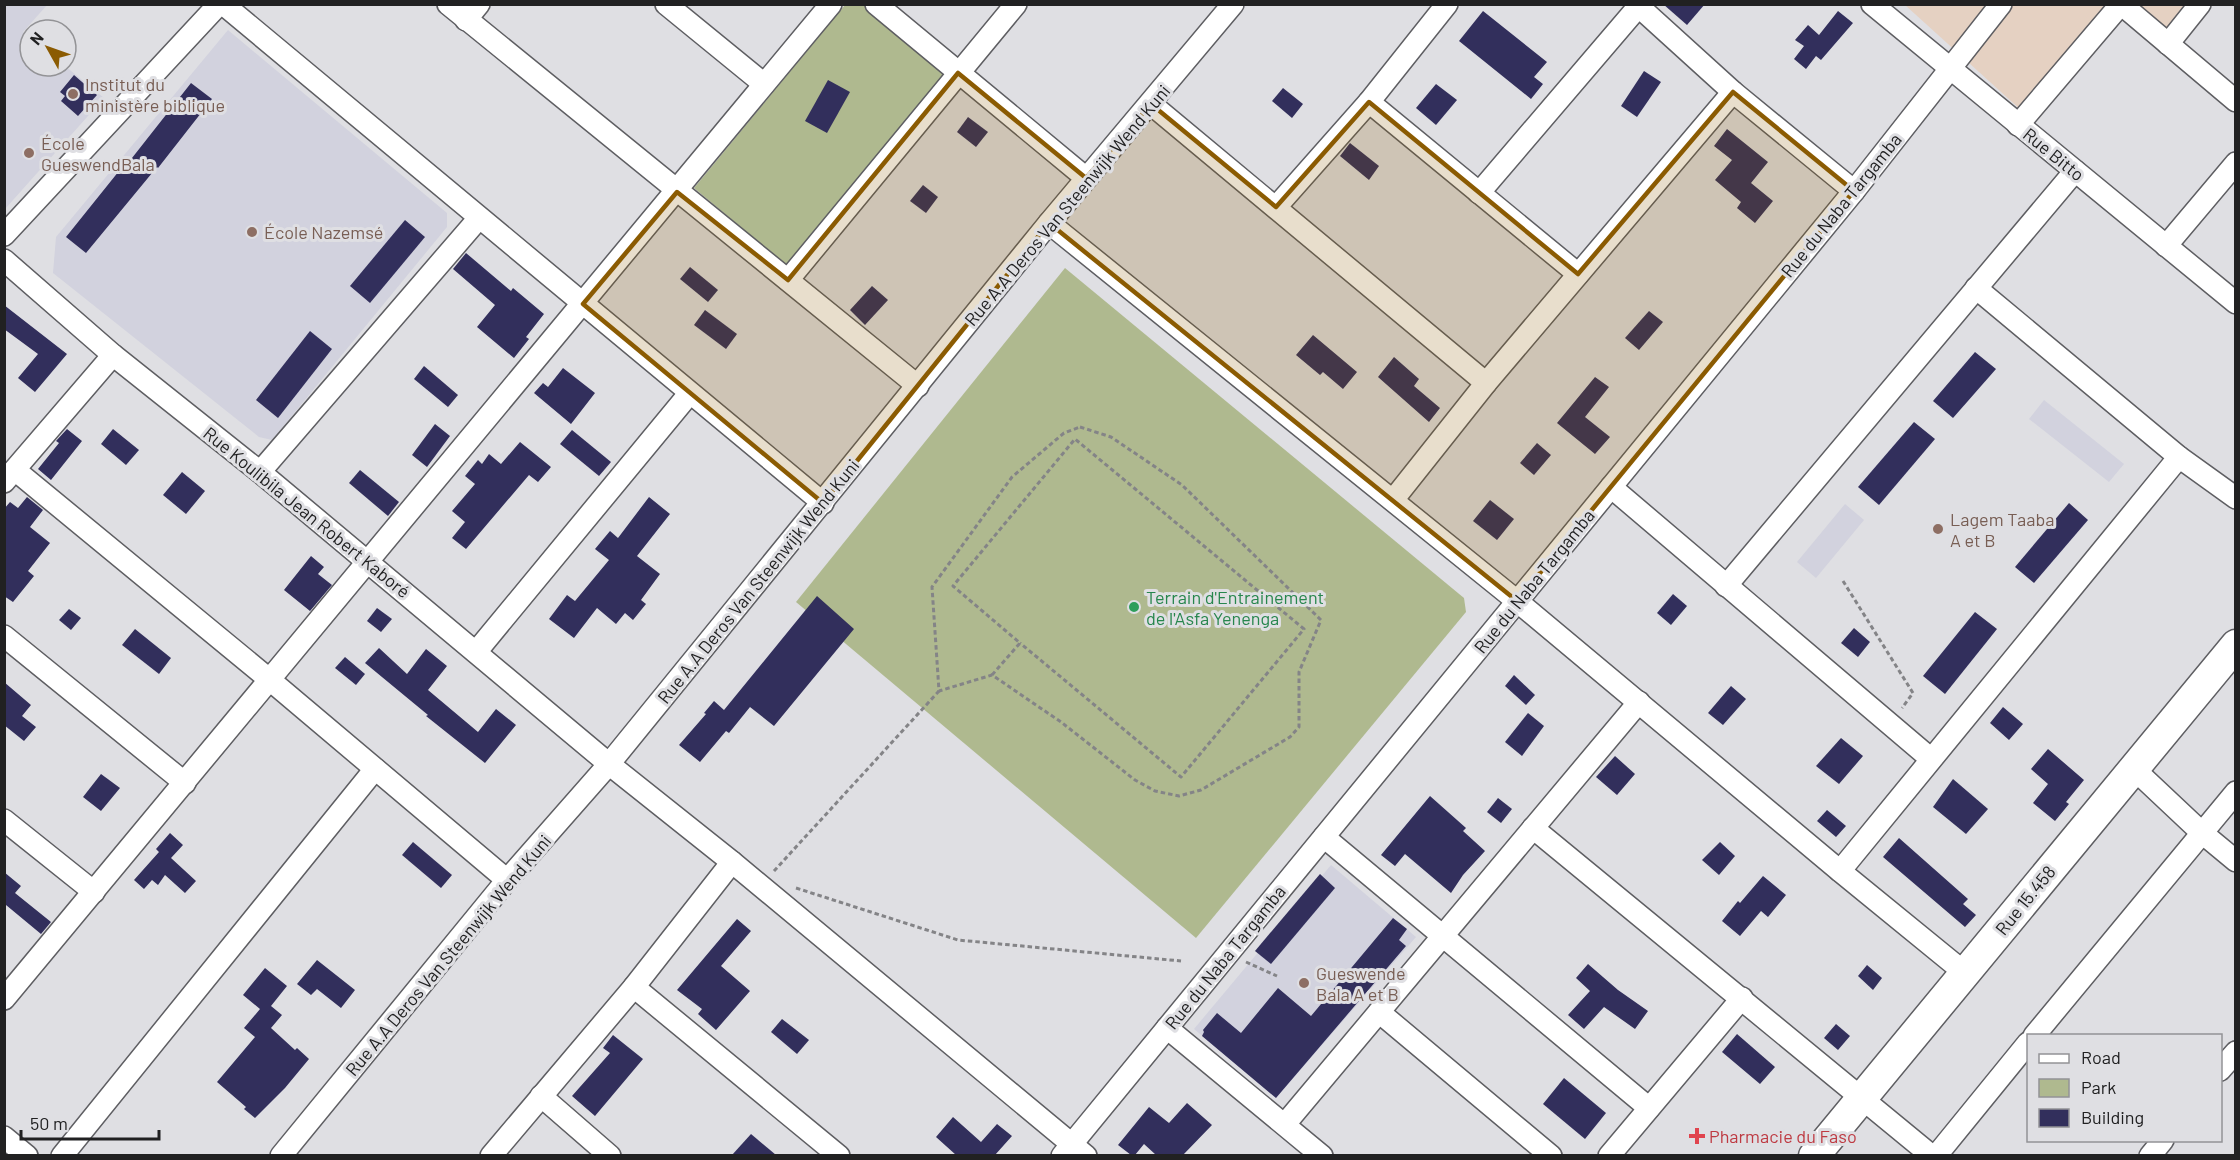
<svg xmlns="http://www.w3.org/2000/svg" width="2240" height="1160" font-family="Barlow,sans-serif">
<rect width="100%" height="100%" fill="#dfdfe3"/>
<g fill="#e5d1c2">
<polygon points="1905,5 2113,5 2022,111"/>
<polygon points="2139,5 2194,5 2171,33"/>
</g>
<g fill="#d2d2de">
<polygon points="5,5 47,5 23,32 30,38 30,66 65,66 104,98 5,209"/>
<polygon points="228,30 447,213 447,227 272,440 259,437 53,273 56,237"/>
<polygon points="2044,400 2124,464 2109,482 2029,419"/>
<polygon points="1845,504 1864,520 1816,578 1797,562"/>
<polygon points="1331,865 1416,937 1276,1098 1194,1029"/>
</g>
<g fill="#afb98f">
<polygon points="845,5 867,5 953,75 792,270 694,188"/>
<polygon points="1065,268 1464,598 1466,612 1196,938 796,602"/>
</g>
<g fill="#322f5c">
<polygon points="1663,4 1705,4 1687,25"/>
<polygon points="1483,11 1547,62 1534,77 1543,84 1531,99 1459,41"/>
<polygon points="1838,11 1853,23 1821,60 1816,56 1806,69 1794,59 1804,46 1795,40 1808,25 1819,35"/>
<polygon points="1644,71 1661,82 1637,117 1621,106"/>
<polygon points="74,75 97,95 78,116 61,101 65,96 60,92"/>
<polygon points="828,80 850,92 827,133 805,121"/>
<polygon points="191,83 212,99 158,168 157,167 86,253 66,237 119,171 121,172"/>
<polygon points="1436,84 1457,100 1436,125 1416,108"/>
<polygon points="1283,88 1303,104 1292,118 1272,101"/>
<polygon points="968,117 988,132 976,147 957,132"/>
<polygon points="1727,129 1768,162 1751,183 1773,201 1755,223 1737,208 1741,202 1715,180 1732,160 1714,146"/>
<polygon points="1350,143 1379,166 1369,180 1340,156"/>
<polygon points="923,185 938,197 926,213 910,201"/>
<polygon points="405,220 425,237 370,303 350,286"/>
<polygon points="466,253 511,291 513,288 544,314 526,337 529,339 514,358 477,327 495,305 453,269"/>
<polygon points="690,267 718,290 708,302 680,279"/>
<polygon points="872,286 888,300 865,325 850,310"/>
<polygon points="4,305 67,354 35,392 18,378 38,354 4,329"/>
<polygon points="705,310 737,334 726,349 694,325"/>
<polygon points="1649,311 1663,322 1639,350 1625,338"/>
<polygon points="310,331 332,349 278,418 256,400"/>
<polygon points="1313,335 1357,372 1343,389 1323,372 1320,375 1296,355"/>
<polygon points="1975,352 1996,369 1953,418 1933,401"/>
<polygon points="1394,357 1419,379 1414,386 1440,408 1429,422 1378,377"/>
<polygon points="424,366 458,395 448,407 414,379"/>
<polygon points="563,368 595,393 571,424 534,393 543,383 548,387"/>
<polygon points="1595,377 1609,387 1585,417 1610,437 1595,454 1557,423"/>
<polygon points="1914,422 1935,439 1879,505 1858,487"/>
<polygon points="435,424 450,436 427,467 412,455"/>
<polygon points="67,429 82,441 51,480 38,469 59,443 56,441"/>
<polygon points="113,429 139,450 126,465 101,444"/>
<polygon points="572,430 611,462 599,476 560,444"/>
<polygon points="520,442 551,467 538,482 529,475 466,549 452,538 465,522 452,511 475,484 465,476 478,460 482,464 489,454 501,464"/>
<polygon points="1537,443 1551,455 1534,475 1520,463"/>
<polygon points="360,470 399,502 388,516 349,483"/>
<polygon points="182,472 205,491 186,514 163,495"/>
<polygon points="27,497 43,510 30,527 50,543 28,571 34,576 13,602 4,596 4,509 10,502 18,508"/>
<polygon points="649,497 670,514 637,556 660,574 641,600 646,604 633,620 625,613 616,624 597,608 574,638 549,619 567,595 575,601 609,560 595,549 610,531 618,538"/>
<polygon points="1490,500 1514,519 1497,540 1473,521"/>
<polygon points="2069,503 2088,520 2034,583 2015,567"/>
<polygon points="311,556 324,567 318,574 332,585 310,611 284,590"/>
<polygon points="1673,594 1687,606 1671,625 1657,613"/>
<polygon points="817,596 854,629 774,726 750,707 729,733 726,731 700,762 679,745 706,714 704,713 714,701 724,710"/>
<polygon points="377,608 392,619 381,632 367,621"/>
<polygon points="69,609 81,618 71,630 59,620"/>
<polygon points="1975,612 1997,629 1945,694 1923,676"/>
<polygon points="1854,628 1870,642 1858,657 1841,643"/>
<polygon points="135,629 171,658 159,674 122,645"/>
<polygon points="379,648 407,674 426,649 447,666 428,690 478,732 496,709 516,725 485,763 426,716 428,715 365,663"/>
<polygon points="345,657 365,674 356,685 335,668"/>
<polygon points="1514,675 1535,695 1526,705 1505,686"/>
<polygon points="4,682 31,705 22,716 36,727 24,741 4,725"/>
<polygon points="1731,686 1746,699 1723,725 1708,713"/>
<polygon points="2003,707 2023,724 2009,740 1990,723"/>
<polygon points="1528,713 1544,726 1522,756 1505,742"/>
<polygon points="1841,738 1863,756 1839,784 1816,766"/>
<polygon points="2048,749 2084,780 2066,802 2069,804 2055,821 2033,803 2048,784 2031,769"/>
<polygon points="1615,756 1635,774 1617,795 1596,777"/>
<polygon points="101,774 120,788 101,811 83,797"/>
<polygon points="1953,779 1988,809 1966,834 1933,807"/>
<polygon points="1430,796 1466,828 1463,831 1485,851 1463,875 1451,893 1405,854 1395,866 1381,855"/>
<polygon points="1498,798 1512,809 1501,823 1487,812"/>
<polygon points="1827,810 1846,826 1836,837 1817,821"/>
<polygon points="170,833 183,845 171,858 196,881 185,893 165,875 158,885 152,880 144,889 134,880 159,852 156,849"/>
<polygon points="1899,838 1968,899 1963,904 1976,915 1965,927 1883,857"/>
<polygon points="413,842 452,875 441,888 402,855"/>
<polygon points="1720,842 1735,856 1719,875 1702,860"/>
<polygon points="4,872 21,886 15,893 51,922 41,934 6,905 4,906"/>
<polygon points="1320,874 1335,888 1271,964 1255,951"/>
<polygon points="1763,876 1786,895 1768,917 1761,911 1740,936 1722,921 1738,901 1740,903"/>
<polygon points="1393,918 1407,929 1399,940 1406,946 1276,1098 1202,1036 1204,1032 1203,1030 1217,1013 1241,1033 1278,988 1311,1016"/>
<polygon points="737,919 751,931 721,966 750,991 716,1030 698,1014 702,1009 677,990"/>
<polygon points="317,960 355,990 341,1008 317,989 311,995 297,984"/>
<polygon points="1588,964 1618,990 1648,1011 1635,1029 1604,1007 1584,1029 1568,1015 1590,991 1576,978"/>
<polygon points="1867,965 1882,978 1873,990 1858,976"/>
<polygon points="265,968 287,986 271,1006 282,1015 271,1028 295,1050 297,1048 309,1059 285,1088 255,1118 244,1109 246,1107 217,1082 255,1037 244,1028 260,1009 243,995"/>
<polygon points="782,1019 809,1040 797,1054 771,1032"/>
<polygon points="1836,1024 1850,1036 1838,1050 1824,1038"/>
<polygon points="1737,1034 1775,1067 1760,1084 1722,1052"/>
<polygon points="613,1035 643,1059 595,1116 572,1096 610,1053 603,1048"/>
<polygon points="1564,1078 1606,1113 1585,1139 1543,1104"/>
<polygon points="1187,1103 1212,1125 1183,1155 1156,1155 1144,1144 1135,1155 1131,1155 1118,1145 1149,1107 1169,1123"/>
<polygon points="953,1117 981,1142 997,1124 1012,1136 995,1155 956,1155 936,1137"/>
<polygon points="751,1134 776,1155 732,1155"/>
</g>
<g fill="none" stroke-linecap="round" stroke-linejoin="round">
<defs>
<g id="street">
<polyline points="223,4 823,503"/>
<polyline points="448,4 918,386"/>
<polyline points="666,4 764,84"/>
<polyline points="876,4 1086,178"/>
<polyline points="1636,4 1733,92 1854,191"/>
<polyline points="1872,4 2236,303"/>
<polyline points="2121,4 2236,101"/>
<polyline points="466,20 479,4"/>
<polyline points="2168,44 2200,4"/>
<polyline points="1369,102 1578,274"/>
<polyline points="1151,104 1486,383"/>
<polyline points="2018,125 2121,4"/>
<polyline points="1479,193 1638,7"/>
<polyline points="1276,207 1369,102 1447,4"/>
<polyline points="1049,223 1517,601 1840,871 1965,973"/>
<polyline points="4,235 219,4"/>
<polyline points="2166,246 2236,163"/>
<polyline points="4,260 113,355 260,472 609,764 732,862 1086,1156"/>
<polyline points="788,280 1016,4"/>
<polyline points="1976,288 2179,457 2236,498"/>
<polyline points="15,470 270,680 507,880"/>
<polyline points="260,472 479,218"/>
<polyline points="4,482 113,355"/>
<polyline points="1611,487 1931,759"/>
<polyline points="1393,500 1486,383 1733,92"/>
<polyline points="1726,586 2075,171"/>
<polyline points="4,636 185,783"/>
<polyline points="476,652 689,394"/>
<polyline points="2133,768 2201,832 2236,861"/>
<polyline points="4,820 94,892"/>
<polyline points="1533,828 1932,1156"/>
<polyline points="1324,837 1649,1108"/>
<polyline points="1840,871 2179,457"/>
<polyline points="634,987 839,1156"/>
<polyline points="4,999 831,4"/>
<polyline points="1379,1012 1551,1156"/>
<polyline points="1167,1028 1322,1156"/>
<polyline points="2034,1036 2236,792"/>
<polyline points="2220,1070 2236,1052"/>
<polyline points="541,1096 610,1156"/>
<polyline points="1285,1124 1639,702"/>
<polyline points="4,1137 27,1156"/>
<polyline points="62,1156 375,769"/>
<polyline points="281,1156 507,880 609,764 1049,223 1233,4"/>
<polyline points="491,1156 634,987 732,862"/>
<polyline points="1062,1156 1854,191 2001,4"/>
<polyline points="1609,1156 1742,998"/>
<polyline points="1936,1156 2028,1043"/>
<polyline points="2150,1156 2163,1140"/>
</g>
<polyline id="secondary" points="1814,1156 2236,645"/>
</defs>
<use href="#street" stroke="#5e5e62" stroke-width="24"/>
<use href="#secondary" stroke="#5e5e62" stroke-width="33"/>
<g stroke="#848487" stroke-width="3" stroke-dasharray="4.5 3" stroke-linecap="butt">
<polygon points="1080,427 1111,437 1182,485 1321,620 1299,672 1299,727 1290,737 1201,790 1179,796 1155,791 1135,780 1061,722 992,675 939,691 932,587 1012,477 1064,433"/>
<polyline points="1843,581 1913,693 1902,708"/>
<polyline points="992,675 1020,643 953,586 1075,439 1304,629 1181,777 1020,643"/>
<polyline points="774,871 939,691"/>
<polyline points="796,888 958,940 1181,961"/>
<polyline points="1246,962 1277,976"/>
</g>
<use href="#street" stroke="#fff" stroke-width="21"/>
<use href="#secondary" stroke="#fff" stroke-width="30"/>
</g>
<path fill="#8b5b02" fill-opacity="0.2" stroke="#8b5b02" stroke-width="4.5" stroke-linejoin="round" d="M958,73l128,105 65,-74 125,103 93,-105 209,172 155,-182 121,99 -337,410 -468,-378 -226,280 -240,-199 94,-112 111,88z"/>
<g fill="#8d6e63" stroke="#dfdfe3" stroke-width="2">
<circle cx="73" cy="94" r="6"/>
<circle cx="29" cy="153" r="6"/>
<circle cx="252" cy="232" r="6"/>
<circle cx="1938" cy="529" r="6"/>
<circle cx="1304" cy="983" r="6"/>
</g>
<circle fill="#2e9e5b" stroke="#dfdfe3" stroke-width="2" cx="1134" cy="607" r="6"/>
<path fill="#e0444e" stroke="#dfdfe3" stroke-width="2" d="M1694 1127h6v6h6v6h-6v6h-6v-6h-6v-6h6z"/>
<g text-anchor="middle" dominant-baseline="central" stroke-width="6" stroke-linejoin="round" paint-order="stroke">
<g font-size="18" fill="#785e54" stroke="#dfdfe3" text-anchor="start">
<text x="85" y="84">Institut du<tspan x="85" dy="21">ministère biblique</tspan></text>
<text x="41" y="143">École<tspan x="41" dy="21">GueswendBala</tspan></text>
<text x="264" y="232">École Nazemsé</text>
<text x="1950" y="519">Lagem Taaba<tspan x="1950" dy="21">A et B</tspan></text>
<text x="1316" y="973">Gueswende<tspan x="1316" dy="21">Bala A et B</tspan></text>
</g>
<g font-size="18" fill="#212122" stroke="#dfdfe3">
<text transform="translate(2054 154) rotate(39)">Rue Bitto</text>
<text transform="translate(1067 205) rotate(-50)">Rue A.A Deros Van Steenwijk Wend Kuni</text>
<text transform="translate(1841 205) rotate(-51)">Rue du Naba Targamba</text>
<text transform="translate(307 512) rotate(39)">Rue Koulibila Jean Robert Kaboré</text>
<text transform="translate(758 581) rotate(-51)">Rue A.A Deros Van Steenwijk Wend Kuni</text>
<text transform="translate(1534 581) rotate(-51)">Rue du Naba Targamba</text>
<text transform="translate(2025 900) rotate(-51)">Rue 15.458</text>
<text transform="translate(448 955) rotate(-50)">Rue A.A Deros Van Steenwijk Wend Kuni</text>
<text transform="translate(1225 957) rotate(-51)">Rue du Naba Targamba</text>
</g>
<g font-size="18" fill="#27864d" stroke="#dfdfe3" text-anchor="start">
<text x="1146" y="597">Terrain d'Entrainement<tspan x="1146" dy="21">de l'Asfa Yenenga</tspan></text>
</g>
<g font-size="18" fill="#be3a42" stroke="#dfdfe3" text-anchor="start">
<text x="1709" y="1136">Pharmacie du Faso</text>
</g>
</g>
<rect width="2240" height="1160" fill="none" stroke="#212122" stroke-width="12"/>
<rect x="2027" y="1034" width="195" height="108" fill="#dfdfe3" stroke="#939396" stroke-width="1.5"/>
<rect x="2039" y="1054" width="30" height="9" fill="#ffffff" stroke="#939396" stroke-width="1.5"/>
<text x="2081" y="1064" font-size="18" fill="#212122">Road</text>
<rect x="2039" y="1079" width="30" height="18" fill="#afb98f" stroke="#939396" stroke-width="1.5"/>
<text x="2081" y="1094" font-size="18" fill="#212122">Park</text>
<rect x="2039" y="1109" width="30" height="18" fill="#322f5c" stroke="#939396" stroke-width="1.5"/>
<text x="2081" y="1124" font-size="18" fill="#212122">Building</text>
<g transform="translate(48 48) rotate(310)"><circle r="28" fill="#dfdfe3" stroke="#939396" stroke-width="1.5"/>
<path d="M0-4.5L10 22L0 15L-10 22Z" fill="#8b5b02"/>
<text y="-9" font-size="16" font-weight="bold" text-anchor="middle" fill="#212122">N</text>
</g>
<path d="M21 1130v9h138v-9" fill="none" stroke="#212122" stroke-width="3"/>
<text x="30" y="1130" font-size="18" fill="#212122" stroke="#dfdfe3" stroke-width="4.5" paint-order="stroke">50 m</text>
</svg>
